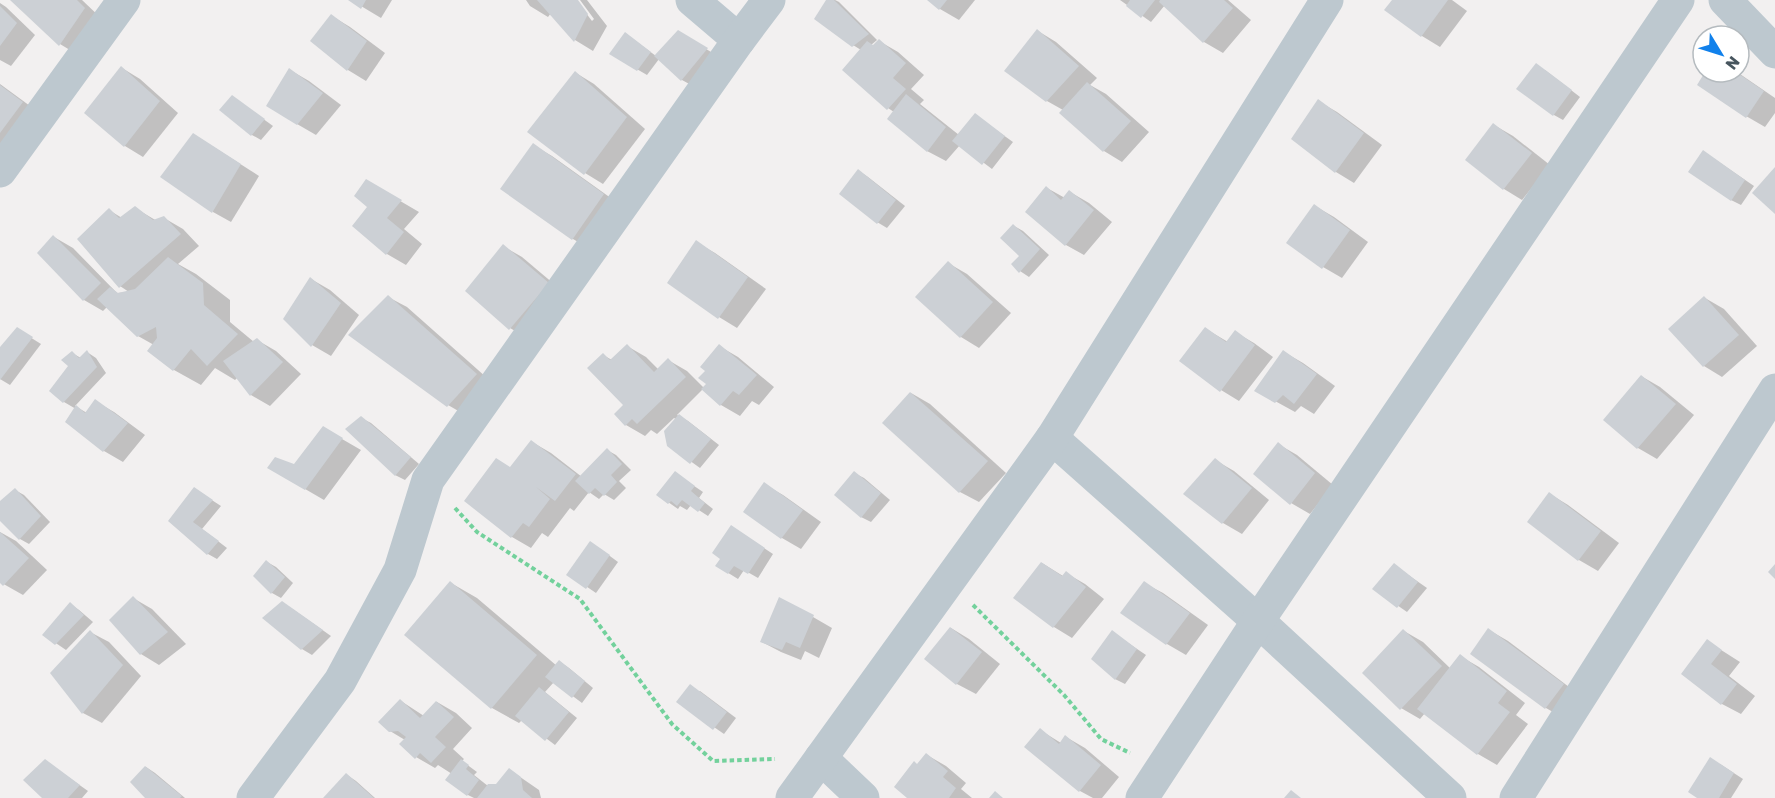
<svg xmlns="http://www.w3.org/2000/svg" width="1775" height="798" font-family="Rubik,sans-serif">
<rect width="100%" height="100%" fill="#f2f0f0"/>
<g fill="#0003">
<polygon points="12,0 82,0 103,20 78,55 60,44"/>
<polygon points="351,0 392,0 381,18"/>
<polygon points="526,0 576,0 592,21 594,19 580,0 587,0 607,26 593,51 575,40 551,13 548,17 530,6"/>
<polygon points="828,0 835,0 839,2 877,40 871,45 874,47 879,41 898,52 924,75 911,89 924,100 920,104 959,135 975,115 1013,142 992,169 960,145 946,161 927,151 894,112 888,108 861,50 853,45"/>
<polygon points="929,0 975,0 959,20 940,9"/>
<polygon points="1120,0 1228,0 1251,20 1223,53 1204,42 1165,5 1151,22"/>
<polygon points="1394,0 1452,0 1467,11 1440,47 1422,36"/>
<polygon points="0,3 6,7 35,35 11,66 0,60"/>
<polygon points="332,16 350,27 385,53 366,81 348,70"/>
<polygon points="1038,31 1056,42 1097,78 1090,85 1106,94 1149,132 1122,162 1104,151 1063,110 1047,101 1006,70"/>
<polygon points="678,32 716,55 691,85 682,80 659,59 647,75 611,54 626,34 656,56"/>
<polygon points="122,68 140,79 178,113 143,157 125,146"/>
<polygon points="290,70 309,81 341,105 316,135 297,124"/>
<polygon points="1545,70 1580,97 1563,120 1554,115"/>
<polygon points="1707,72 1737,72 1775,98 1775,113 1765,127 1746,116"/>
<polygon points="576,73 594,84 645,129 603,184 585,173"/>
<polygon points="0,84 41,114 0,157"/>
<polygon points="1318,101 1337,112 1382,145 1354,183 1336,172"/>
<polygon points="241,103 273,126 261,140 252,135"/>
<polygon points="1494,125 1513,136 1550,165 1522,200 1504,189"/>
<polygon points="533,145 552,156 622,206 592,250 573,239 502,189"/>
<polygon points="212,146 259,176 231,222 213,212"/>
<polygon points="1713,158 1754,186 1741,205 1731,200"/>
<polygon points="859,171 868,177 905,206 887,228 877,222"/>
<polygon points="366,181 419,212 404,229 422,244 406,265 387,254 369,207"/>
<polygon points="1047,188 1065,198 1070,192 1089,203 1112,222 1084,255 1066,245"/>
<polygon points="1315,206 1334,217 1368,242 1342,278 1323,267"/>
<polygon points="135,208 157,221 164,218 183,229 199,246 178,264 196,274 230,300 230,322 254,342 257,340 276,351 301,374 270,406 251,395 238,377 235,380 215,368 201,385 174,370 150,351 154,345 138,336 107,307 103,311 84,300 39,253 54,237 73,248 117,293 129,292 120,286 109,210 122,218"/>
<polygon points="1014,226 1023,231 1049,255 1029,277 1020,271 1021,256"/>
<polygon points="696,242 715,253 766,289 737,328 719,317"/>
<polygon points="503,246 522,257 567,295 529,339 510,328"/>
<polygon points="948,263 967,274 1011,313 979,348 961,337"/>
<polygon points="311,279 330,290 359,315 331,356 312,345 285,319"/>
<polygon points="388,297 407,307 495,385 467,416 448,405"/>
<polygon points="1705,298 1724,309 1757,346 1722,377 1704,366"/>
<polygon points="17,329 41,344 10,385 0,379 0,350"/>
<polygon points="1206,329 1228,342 1235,332 1254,343 1273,357 1239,401 1221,390"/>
<polygon points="627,346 646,357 658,369 668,360 687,371 704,388 708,384 707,371 719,346 738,357 774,387 759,405 752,401 740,416 721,405 703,389 677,415 688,421 719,445 700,468 668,445 676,419 674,418 657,434 651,430 645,436 626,425 616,414 625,405 603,355 612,360"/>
<polygon points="87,352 96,358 106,373 75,406 87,413 95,401 114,412 145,435 123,462 104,451 67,422 76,409 64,402 51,391 70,365 72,353 81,358"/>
<polygon points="1284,352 1303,363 1335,386 1314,414 1301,406 1295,412 1257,391"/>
<polygon points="1641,376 1660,387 1694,415 1657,459 1638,448 1605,420"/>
<polygon points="911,393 930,404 1006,473 979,502 960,492"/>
<polygon points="361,418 371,423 419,464 405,480 395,475"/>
<polygon points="323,428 361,450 324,500 269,468 295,466"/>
<polygon points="532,442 551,453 582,477 607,450 616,455 631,470 619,481 626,488 614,500 604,494 599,499 589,492 574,511 570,508 548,537 542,533 531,548 512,537 466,501 511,468"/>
<polygon points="1278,444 1297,455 1333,485 1310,514 1291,503 1255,474"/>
<polygon points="1215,460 1234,471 1269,500 1242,534 1223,523"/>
<polygon points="675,473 703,492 699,498 713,509 708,516 691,505 687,510 680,506 678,509 658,495"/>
<polygon points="854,473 864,478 890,500 871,522 861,517"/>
<polygon points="764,484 783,495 821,522 801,549 782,538 745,512"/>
<polygon points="15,490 24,495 50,522 29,544 20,539 0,518 0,503"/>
<polygon points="1550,494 1568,505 1619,543 1598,571 1579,560 1529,522"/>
<polygon points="204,495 221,506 202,529 227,548 217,559 208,554 170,520"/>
<polygon points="0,532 16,541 47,570 23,595 0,582"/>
<polygon points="741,533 773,554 758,578 744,570 738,579 717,566"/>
<polygon points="599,548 618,562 596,593 568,574"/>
<polygon points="267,562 276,567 293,583 281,598 272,593"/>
<polygon points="1042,563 1063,576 1066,573 1085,584 1104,599 1072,638 1054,627"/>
<polygon points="1394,565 1427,588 1407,612 1374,589"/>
<polygon points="451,583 477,598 557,666 560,662 569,668 593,688 582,703 554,682 545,692 577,718 555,745 522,720 519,723 492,708"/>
<polygon points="1144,583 1163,593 1208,625 1186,655 1167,644 1122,613"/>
<polygon points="133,598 152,609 186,644 159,665 141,654"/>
<polygon points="70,604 79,610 93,622 66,650 44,635"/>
<polygon points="291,608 331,636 312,655 302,649 264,618"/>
<polygon points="813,617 832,628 819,658 805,651 801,660 781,652 762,642"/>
<polygon points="951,628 969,639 1000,664 976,694 957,684"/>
<polygon points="1489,630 1508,641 1581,696 1565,719 1546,708 1472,654"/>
<polygon points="1404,631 1423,642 1451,669 1460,656 1479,667 1525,703 1516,715 1528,724 1497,765 1478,754 1425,713 1420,719 1401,708"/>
<polygon points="90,632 109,642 141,676 102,723 83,713"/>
<polygon points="1112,632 1146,655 1125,684 1115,679"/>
<polygon points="1707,641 1740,662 1729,676 1755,696 1741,714 1722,704 1683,674"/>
<polygon points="700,691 736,718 724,734 678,702"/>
<polygon points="401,701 424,716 437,702 456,713 472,728 453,749 464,759 462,761 477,772 474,775 488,786 497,786 510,770 539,790 541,798 474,798 468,795 452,774 438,765 435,768 416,757 405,740 390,731"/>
<polygon points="1040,730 1061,743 1066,737 1085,748 1119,777 1102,798 1093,798 1080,791"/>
<polygon points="927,755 946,766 966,783 961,789 972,798 910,798 918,765"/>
<polygon points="1720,764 1743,779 1731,798 1700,798"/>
<polygon points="54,767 88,791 82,798 44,798"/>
<polygon points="146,767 155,773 185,798 147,798"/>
<polygon points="347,775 356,781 375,798 325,798"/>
</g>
<g fill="#ccd0d5">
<polygon points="10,0 77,0 85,8 59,46"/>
<polygon points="348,0 366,0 361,9"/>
<polygon points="537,0 578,0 588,14 574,42"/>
<polygon points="826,0 834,0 869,34 852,47 814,19"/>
<polygon points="927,0 947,0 939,10"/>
<polygon points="1130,0 1155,0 1141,18 1126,6"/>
<polygon points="1160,0 1224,0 1233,8 1203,43 1159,2"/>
<polygon points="1392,0 1448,0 1421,37 1384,10"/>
<polygon points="0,6 17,23 0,46"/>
<polygon points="331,14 367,41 347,71 310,41"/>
<polygon points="1037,29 1079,66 1046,102 1004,71"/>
<polygon points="678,30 708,48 681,81 654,56"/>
<polygon points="625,32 651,52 637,71 609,54"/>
<polygon points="879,39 906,63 893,78 906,89 887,110 842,70 867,41 873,45"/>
<polygon points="1536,63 1572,90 1553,116 1516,89"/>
<polygon points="121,66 160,101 124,147 84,113"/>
<polygon points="289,68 323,93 297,125 266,106"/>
<polygon points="575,71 627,117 584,175 527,132"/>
<polygon points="1705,72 1736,72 1764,91 1746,118 1697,85"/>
<polygon points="1087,82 1131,121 1103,152 1059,113"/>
<polygon points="0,85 23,102 0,133"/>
<polygon points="906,94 946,127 927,152 887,119"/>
<polygon points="232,95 265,119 251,136 219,110"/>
<polygon points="1318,99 1364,133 1335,173 1291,139"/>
<polygon points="975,113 1005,136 982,165 952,141"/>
<polygon points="1493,123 1532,153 1503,190 1465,160"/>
<polygon points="193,133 241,164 212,213 160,177"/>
<polygon points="533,143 604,194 572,240 500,189"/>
<polygon points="1703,150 1745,180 1731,201 1688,172"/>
<polygon points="1775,167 1775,214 1752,193"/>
<polygon points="858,169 896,200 877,224 839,194"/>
<polygon points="366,179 402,200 387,218 404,232 386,255 352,226 367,207 354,196"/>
<polygon points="1046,186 1061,200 1069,190 1094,210 1065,246 1025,212"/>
<polygon points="1314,204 1350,230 1322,269 1286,243"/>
<polygon points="135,206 153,220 164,216 181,234 119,288 77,239 109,208 119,218"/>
<polygon points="1013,224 1040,249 1019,273 1011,264 1019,256 1000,238"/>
<polygon points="53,235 101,283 83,301 37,253"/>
<polygon points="696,240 748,277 718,319 667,283"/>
<polygon points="503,244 549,283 509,330 465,291"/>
<polygon points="168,257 203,283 204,305 238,334 207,366 191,349 173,371 147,351 157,338 156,327 137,337 97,299 110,287 118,293 135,289"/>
<polygon points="948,261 993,302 960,338 915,297"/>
<polygon points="310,277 341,303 311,347 283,319"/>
<polygon points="388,295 477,374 447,407 348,335"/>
<polygon points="1704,296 1739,335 1703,367 1668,329"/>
<polygon points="17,327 33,337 0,380 0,347"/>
<polygon points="1205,327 1226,342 1235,330 1255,345 1220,392 1179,361"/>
<polygon points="257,338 283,362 250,396 223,361"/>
<polygon points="627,344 654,372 668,358 686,377 637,424 632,419 625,426 614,414 623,405 587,368 603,353 610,360"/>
<polygon points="719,344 757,375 739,395 733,391 720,406 701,389 706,384 698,378 705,371 700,367"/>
<polygon points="87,350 97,367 63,403 49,391 68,366 61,360 72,351 79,358"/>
<polygon points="1283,350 1317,374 1294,404 1283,395 1275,403 1254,391"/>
<polygon points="1641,375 1676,404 1637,449 1603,420"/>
<polygon points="910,392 988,461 959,493 882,423"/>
<polygon points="95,399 128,423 103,452 65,422 76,405 85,413"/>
<polygon points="679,414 711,439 690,464 667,446 664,431"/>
<polygon points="361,416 411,457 395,476 345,429"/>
<polygon points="323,426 343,438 305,490 267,468 275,457 294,464"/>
<polygon points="531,440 576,474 555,501 536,487 550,499 529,527 523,523 511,538 464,501 496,458 510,467"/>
<polygon points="1278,442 1315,473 1290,505 1253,474"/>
<polygon points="607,448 622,464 611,475 617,482 604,496 595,488 589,494 575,481"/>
<polygon points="1215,458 1252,488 1222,524 1183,494"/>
<polygon points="675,471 695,486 691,491 705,503 698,512 682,500 677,506 671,501 668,504 656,495"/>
<polygon points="854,471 881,493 861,518 834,495"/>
<polygon points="764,482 803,510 781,539 743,512"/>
<polygon points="194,487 213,500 193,522 219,541 207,555 168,521"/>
<polygon points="15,488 41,516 19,540 0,521 0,501"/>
<polygon points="1549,492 1601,531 1578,561 1527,522"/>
<polygon points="731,525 765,548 748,574 734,566 728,574 715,566 720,559 712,553"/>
<polygon points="0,532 29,558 3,586 0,583"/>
<polygon points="590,541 610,555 586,589 566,575"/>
<polygon points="266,560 285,577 271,594 253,576"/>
<polygon points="1041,562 1062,576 1066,571 1086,587 1053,628 1013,598"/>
<polygon points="1394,563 1418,582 1397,608 1372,589"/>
<polygon points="1775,564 1775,579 1768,572"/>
<polygon points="450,581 537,655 491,709 404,635"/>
<polygon points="1144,581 1190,613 1166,645 1120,613"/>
<polygon points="133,596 168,632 140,655 109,620"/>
<polygon points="779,597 814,615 800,648 786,642 782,650 760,642"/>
<polygon points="282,601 323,630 301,650 262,618"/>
<polygon points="70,602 84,615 55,645 42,635"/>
<polygon points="950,627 982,652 956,685 924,659"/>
<polygon points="1488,628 1564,684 1545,709 1470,654"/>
<polygon points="1403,629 1442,666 1400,710 1362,673"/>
<polygon points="90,630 123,665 82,714 50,673"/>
<polygon points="1112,630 1137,649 1115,680 1091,659"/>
<polygon points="1707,639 1722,650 1711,664 1737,684 1721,705 1681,674"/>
<polygon points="1460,654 1507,691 1498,703 1510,712 1477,755 1417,709"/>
<polygon points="559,660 585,681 572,698 545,677"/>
<polygon points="690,684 727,712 713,730 676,702"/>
<polygon points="539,687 569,712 545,741 515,716"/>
<polygon points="400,699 420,718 436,701 454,717 435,737 446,747 431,763 420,753 415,759 399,744 406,737 398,731 389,732 378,722"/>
<polygon points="1040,728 1059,744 1065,735 1101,765 1079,792 1024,747"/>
<polygon points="926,753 948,771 943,777 956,788 949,798 907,798 894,787 914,761 917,764"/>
<polygon points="1710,757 1734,773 1719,798 1697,798 1688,792"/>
<polygon points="45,759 80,785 68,798 42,798 23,780"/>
<polygon points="461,759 469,765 466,769 479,780 467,796 445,780"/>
<polygon points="145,766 182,796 180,798 145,798 130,782"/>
<polygon points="509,768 521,777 523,790 532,798 477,798 488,784 496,784"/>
<polygon points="346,773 374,798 323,798"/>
<polygon points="1291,790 1301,798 1284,798"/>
<polygon points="995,791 1003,798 989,798"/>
</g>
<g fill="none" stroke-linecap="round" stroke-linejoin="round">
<g stroke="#73d19c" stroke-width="4" stroke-dasharray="4.5 3" stroke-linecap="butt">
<polyline points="455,508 477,532 580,599 672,724 713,761 775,759"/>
<polyline points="973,605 1064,695 1101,739 1130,753"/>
</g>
<g stroke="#bdc8cf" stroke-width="33">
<polyline points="692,0 739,40"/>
<polyline points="1725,0 1775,52"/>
<polyline points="0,171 124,0"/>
<polyline points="1052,438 1258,621 1450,798"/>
<polyline points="821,758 863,798"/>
<polyline points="253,798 340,681 400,570 428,480 739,40 769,0"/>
<polyline points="792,798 1052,438 1327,0"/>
<polyline points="1142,798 1258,621 1678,0"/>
<polyline points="1516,798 1775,390"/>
</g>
</g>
<g transform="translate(1721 54) rotate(128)"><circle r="28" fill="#ffffff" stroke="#b5bbbf" stroke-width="1.5"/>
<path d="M0-4.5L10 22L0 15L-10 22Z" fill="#1181eb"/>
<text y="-9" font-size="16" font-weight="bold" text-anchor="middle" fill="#47555e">N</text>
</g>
</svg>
